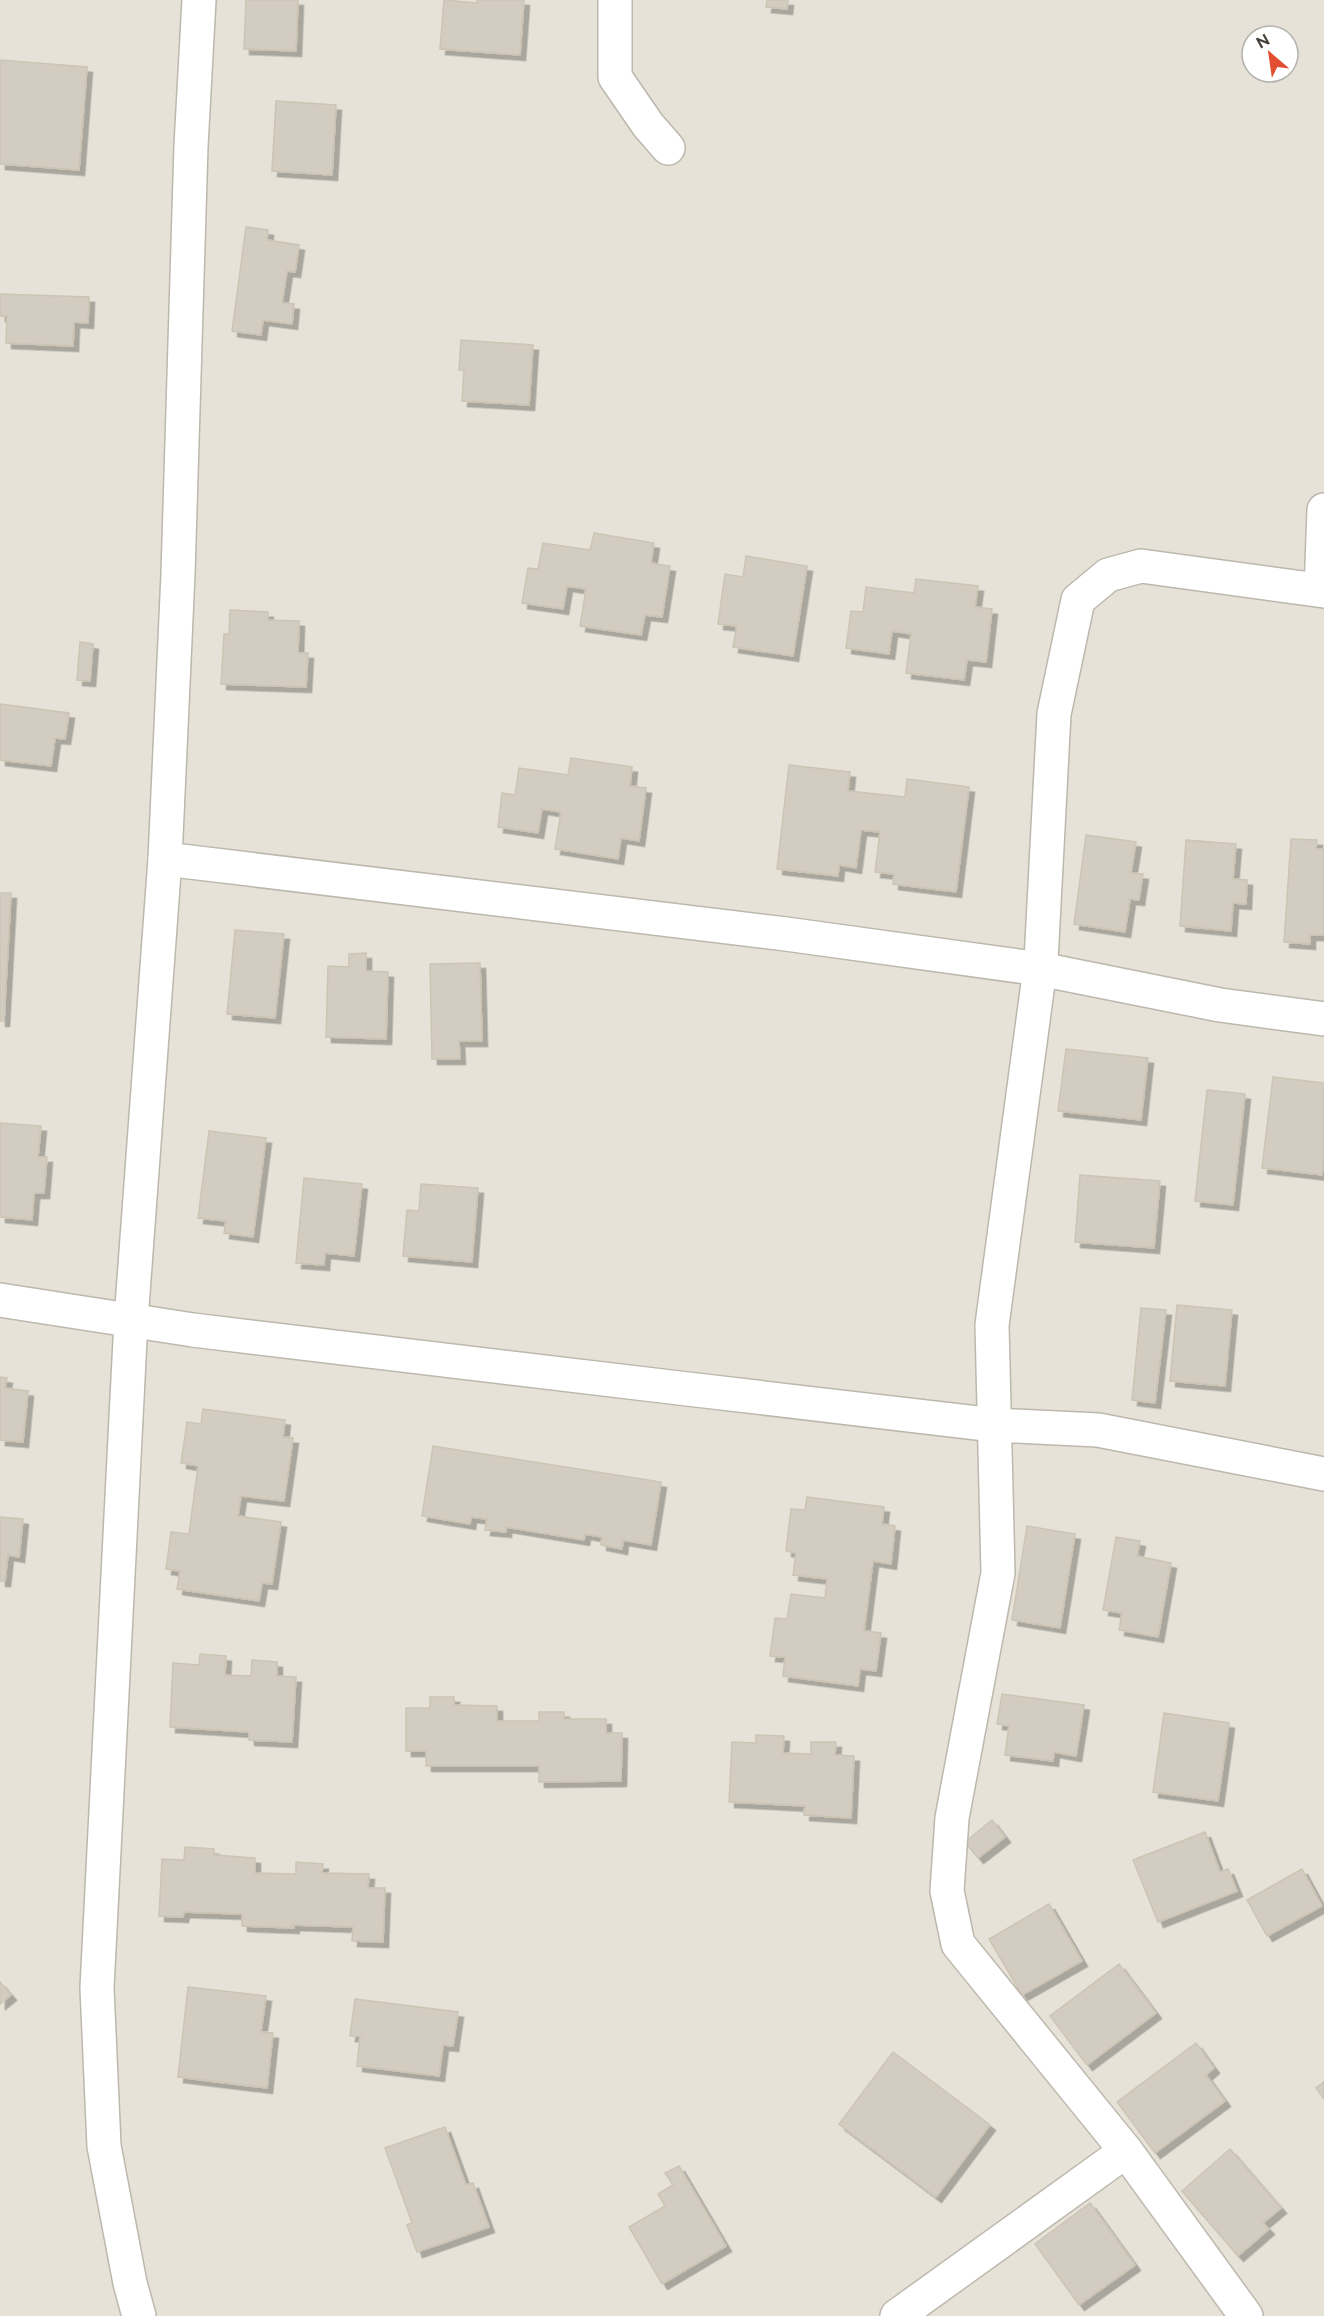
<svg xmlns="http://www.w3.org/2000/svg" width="1324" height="2316" font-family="Raleway,sans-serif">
<defs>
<filter id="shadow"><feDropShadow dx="5.5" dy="5.5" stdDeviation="0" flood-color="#0004"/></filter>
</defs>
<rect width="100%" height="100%" fill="#f3f0ea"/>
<path fill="#e6e2d8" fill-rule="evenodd" d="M0,0h1324v2316h-1324zM1252,36h36v36h-36z"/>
<g fill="#d3ccc0" stroke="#cdc4b4" stroke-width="1.5" filter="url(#shadow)">
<polygon points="246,0 298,0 296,51 244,49"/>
<polygon points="444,0 477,3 477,0 524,0 520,55 440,49"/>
<polygon points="767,0 788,0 787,9 766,7"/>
<polygon points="0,60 87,67 79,170 0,164"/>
<polygon points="276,101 336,105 332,175 272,171"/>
<polygon points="246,227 268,230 267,240 299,245 295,272 287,271 282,303 294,304 292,324 263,320 261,335 232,331"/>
<polygon points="0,294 89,297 88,323 74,322 73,346 6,343 7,316 0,316"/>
<polygon points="461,340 533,345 529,405 462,401 464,370 459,370"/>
<polygon points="594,533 654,543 651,563 670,566 662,617 645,615 641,635 580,626 586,589 567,586 563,609 522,603 528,568 538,569 543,543 590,550"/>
<polygon points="746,556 807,566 793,656 733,647 737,626 718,624 725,574 743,577"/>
<polygon points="916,579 978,586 975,607 992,609 986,662 967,660 964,680 906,673 911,634 892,631 889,654 846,648 851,611 863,612 866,587 914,593"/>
<polygon points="230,610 268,612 268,620 299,621 298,653 308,653 306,687 221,684 224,634 229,634"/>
<polygon points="80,642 93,644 90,681 77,680"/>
<polygon points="0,704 69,713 65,739 55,738 51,766 0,760"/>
<polygon points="571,758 632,767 630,786 646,788 639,841 621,838 618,859 555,849 561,812 542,809 538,833 498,827 502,793 515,795 519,768 568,775"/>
<polygon points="789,765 850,772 848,791 905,797 907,779 969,787 956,892 893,884 894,874 875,872 880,832 861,830 856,868 839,865 838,876 777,869"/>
<polygon points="1086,835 1136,842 1131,873 1143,874 1139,900 1130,899 1125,932 1074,924"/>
<polygon points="1291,839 1317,840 1316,849 1324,849 1324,935 1310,935 1310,944 1284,942"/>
<polygon points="1186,840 1236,844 1233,879 1247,880 1246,904 1233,903 1231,931 1180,926"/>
<polygon points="0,893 11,893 4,1021 0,1021"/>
<polygon points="235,930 284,934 275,1018 227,1014"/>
<polygon points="366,953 366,971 388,972 386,1039 326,1037 328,966 349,967 349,954"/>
<polygon points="480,963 482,1041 459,1041 460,1059 432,1059 430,964"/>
<polygon points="1066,1049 1148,1058 1141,1120 1058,1111"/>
<polygon points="1273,1077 1324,1083 1324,1155 1322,1175 1262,1168"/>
<polygon points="1207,1090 1245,1094 1233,1205 1195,1201"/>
<polygon points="0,1123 41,1126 38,1157 47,1157 44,1193 34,1193 32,1220 0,1217"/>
<polygon points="209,1131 266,1138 253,1237 224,1233 226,1221 198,1218"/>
<polygon points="1080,1175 1160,1181 1154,1248 1075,1242"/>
<polygon points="304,1178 362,1184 354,1256 325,1253 324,1265 296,1263"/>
<polygon points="421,1184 478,1188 472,1262 403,1256 407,1210 419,1211"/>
<polygon points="1177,1305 1232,1310 1225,1386 1170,1381"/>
<polygon points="1141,1308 1166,1310 1155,1403 1132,1400"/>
<polygon points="0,1377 7,1378 5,1388 28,1391 23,1442 0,1440"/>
<polygon points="203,1409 285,1420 283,1437 293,1438 284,1501 241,1496 238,1516 281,1522 272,1584 262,1583 259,1601 177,1589 180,1571 166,1569 171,1532 189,1534 198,1466 181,1463 187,1422 201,1424"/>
<polygon points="433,1446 661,1482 651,1545 623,1540 622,1549 601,1545 602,1537 585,1534 584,1540 506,1527 506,1532 485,1530 487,1519 471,1517 470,1524 422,1516"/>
<polygon points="807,1497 884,1507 882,1524 895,1526 891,1564 873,1561 864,1631 881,1633 876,1671 860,1669 858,1686 783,1676 785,1657 770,1656 775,1618 787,1619 791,1594 825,1598 827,1579 793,1575 796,1553 786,1551 791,1509 805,1510"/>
<polygon points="0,1517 23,1519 19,1557 8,1555 5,1581 0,1581"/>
<polygon points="1027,1526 1075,1534 1060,1628 1012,1620"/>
<polygon points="1116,1537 1140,1541 1137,1556 1171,1563 1158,1637 1119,1630 1122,1613 1103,1610"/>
<polygon points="200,1654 226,1656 225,1675 251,1676 252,1660 277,1662 277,1676 296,1677 292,1742 249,1740 249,1732 170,1727 173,1663 199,1665"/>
<polygon points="1002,1694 1084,1705 1076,1756 1054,1752 1053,1761 1005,1755 1009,1726 997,1724"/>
<polygon points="430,1697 454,1697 454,1705 497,1706 497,1721 539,1721 539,1712 564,1712 564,1719 606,1719 606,1733 622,1733 621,1781 539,1782 539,1766 426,1766 426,1751 406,1751 406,1708 430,1708"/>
<polygon points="1164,1713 1229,1723 1218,1801 1153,1792"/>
<polygon points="756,1735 784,1736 783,1753 811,1754 811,1742 836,1742 835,1755 854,1756 851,1818 804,1815 805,1806 729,1802 732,1742 756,1743"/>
<polygon points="992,1820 1005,1837 978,1858 965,1842"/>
<polygon points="1205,1832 1220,1872 1228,1869 1237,1891 1158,1922 1133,1860"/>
<polygon points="185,1847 214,1849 214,1855 255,1858 255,1873 296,1874 296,1862 323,1864 322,1873 369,1874 368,1888 385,1888 383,1942 352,1941 353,1927 293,1925 294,1928 242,1926 242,1914 184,1912 183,1917 159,1916 162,1859 184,1860"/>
<polygon points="1302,1869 1322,1906 1267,1936 1247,1900"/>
<polygon points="1049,1904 1082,1961 1022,1995 989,1939"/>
<polygon points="1119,1964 1156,2013 1087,2065 1050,2016"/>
<polygon points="0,1982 11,1995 0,2004"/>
<polygon points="188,1987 266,1996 261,2032 273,2033 267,2088 178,2077"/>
<polygon points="355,1999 458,2012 453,2046 443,2045 439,2076 357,2066 360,2036 350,2036"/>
<polygon points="1196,2043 1214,2068 1206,2075 1225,2101 1155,2153 1117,2102"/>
<polygon points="893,2052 990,2125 936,2197 839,2124"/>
<polygon points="1324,2082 1324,2099 1316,2088"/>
<polygon points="445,2127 466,2185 473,2183 489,2227 417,2252 407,2225 412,2223 385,2148"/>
<polygon points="1230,2149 1281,2208 1263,2223 1269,2229 1238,2256 1182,2191"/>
<polygon points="679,2166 726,2246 662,2284 629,2227 665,2206 658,2194 673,2185 665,2173"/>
<polygon points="1090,2203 1135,2265 1079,2305 1035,2244"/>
</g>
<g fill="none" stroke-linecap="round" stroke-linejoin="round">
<defs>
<g id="minor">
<polyline points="199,0 191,146 178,574 165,859 786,934 1040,969 1220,1005 1324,1019"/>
<polyline points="615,0 615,77 648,125 668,148"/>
<polyline points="1321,590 1324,510"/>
<polyline points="0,1300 193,1330 696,1390 994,1425 1098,1430 1324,1474"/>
<polyline points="139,2316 130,2283 104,2146 97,1988 131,1320 165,859"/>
<polyline points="897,2316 1126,2151"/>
<polyline points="1246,2316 1126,2151 958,1944 947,1891 952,1818 998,1573 992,1325 1041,961 1054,714 1078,600 1108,575 1141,566 1324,591"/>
</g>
</defs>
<use href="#minor" stroke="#bdb8ad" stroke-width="36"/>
<use href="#minor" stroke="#fff" stroke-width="33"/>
</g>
<g transform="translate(1270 54) rotate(331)"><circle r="28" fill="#ffffff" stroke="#b5b3af" stroke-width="1.5"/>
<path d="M0-4.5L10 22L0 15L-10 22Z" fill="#e24e31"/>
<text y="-9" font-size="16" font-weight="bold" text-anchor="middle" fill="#464138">N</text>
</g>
</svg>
